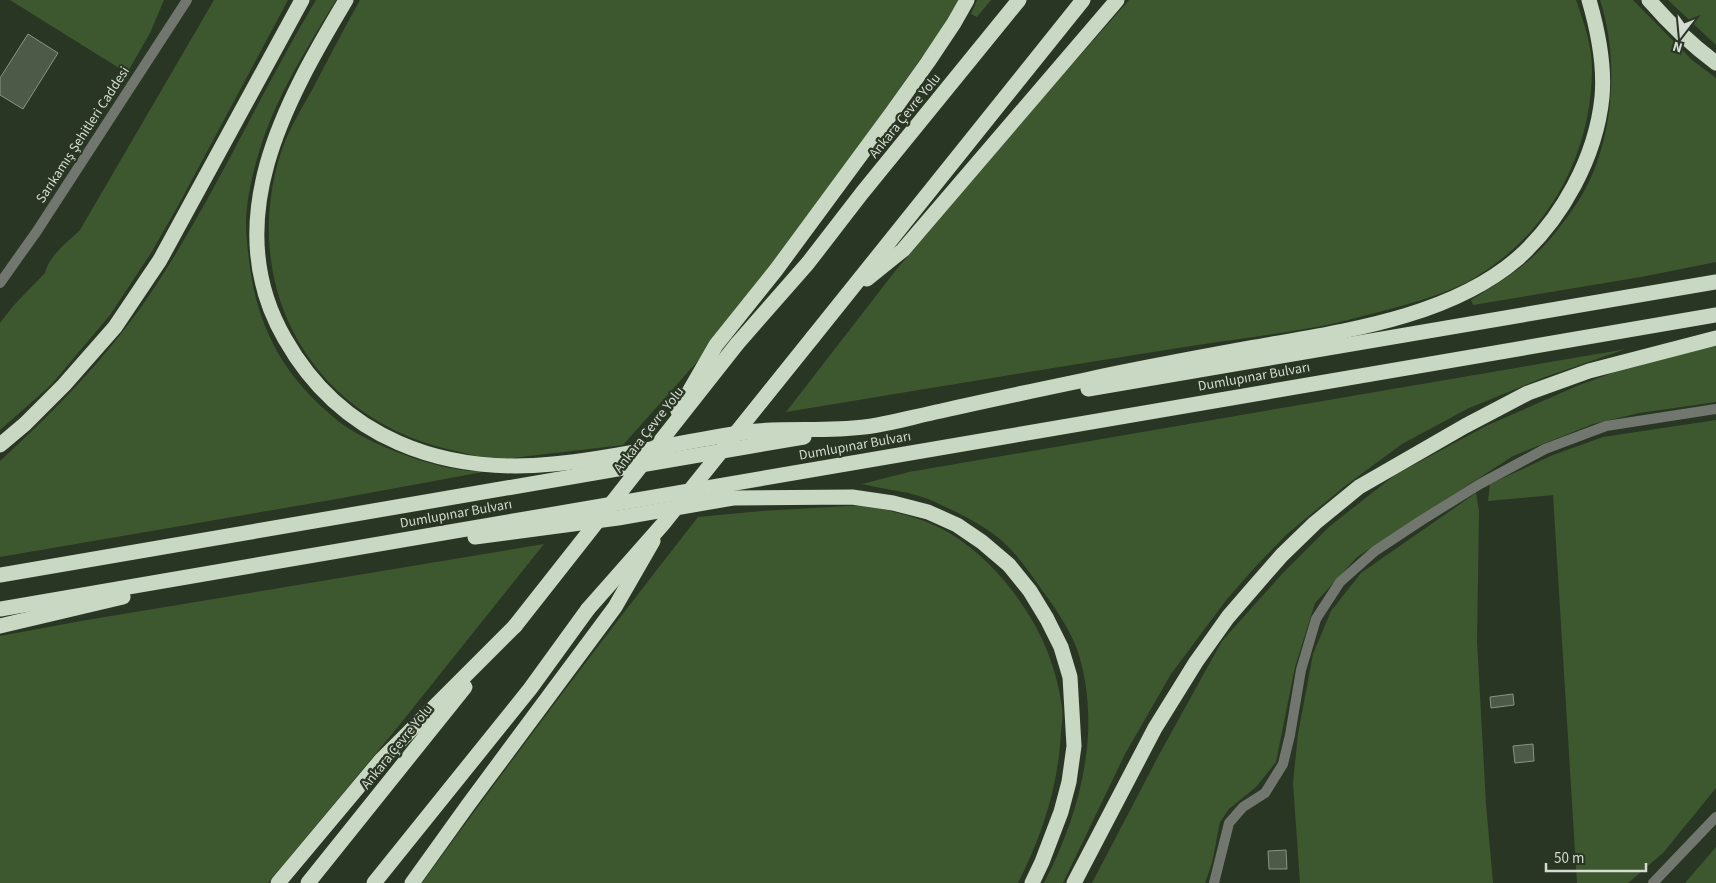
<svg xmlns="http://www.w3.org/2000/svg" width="1716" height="883" font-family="'Source Sans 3',sans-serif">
<rect width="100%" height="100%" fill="#2a3624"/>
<g fill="#3d582e">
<polygon points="10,0 164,0 150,33 127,73"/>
<path d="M214,0h74l-109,204 -28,49 -41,62 -59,70 -51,45v-107l14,-18 31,-32c4,-18 23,-31 35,-43z"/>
<path d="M316,0h20c-29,48 -61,98 -77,152 -7,23 -13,50 -13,74 0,12 2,23 3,34 8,69 35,117 89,161 27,21 78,40 111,47 11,2 23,3 34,4l-152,28 -331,57v-96c60,-55 116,-113 160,-182 58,-90 101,-187 156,-279z"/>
<path d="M360,0h599l-16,27 -74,105 -165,222 -81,91c-28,3 -57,7 -86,10 -12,1 -25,4 -38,4 -17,-1 -35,-6 -52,-10 -132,-32 -205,-155 -169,-287 7,-26 21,-49 34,-72 16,-30 31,-60 48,-90z"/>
<polygon points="977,0 991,0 977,17 971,14"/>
<path d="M1129,0h447c8,23 16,45 16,70 -1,81 -39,156 -107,201 -7,4 -14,10 -22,13 -27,13 -58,21 -88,29 -21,5 -43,12 -65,15 -44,8 -88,13 -132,20 -131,21 -261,42 -392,64l110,-142 143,-168z"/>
<path d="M1600,0h33l59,60 24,18v184l-75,15 -168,28 -2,-5c25,-15 51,-31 71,-52 14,-15 26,-31 37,-48 35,-56 41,-139 21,-200z"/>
<polygon points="1668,0 1716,0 1716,45"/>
<polygon points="1716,346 1716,402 1639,413 1593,424 1513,456 1357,557 1315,603 1295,667 1276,762 1256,787 1229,809 1220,822 1212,863 1205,883 1092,883 1160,753 1222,641 1282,574 1330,526 1395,475 1486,426 1577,386 1631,366"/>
<path d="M1626,349l-81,28 -76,31 -67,36 -57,42 -58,48 -31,32 -29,33 -56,75 -46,80 -62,129h-19c37,-71 59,-156 33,-234 -6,-17 -22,-42 -33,-56 -13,-19 -26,-38 -43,-53 -19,-16 -44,-28 -66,-38 -22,-11 -50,-12 -73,-18l47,-12z"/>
<polygon points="1716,420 1716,788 1663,853 1628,883 1577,883 1553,495 1488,501 1490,484 1553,455 1603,437"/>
<polygon points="1476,493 1479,511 1477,641 1486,804 1493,883 1300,883 1293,783 1298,734 1313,654 1331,611 1361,573"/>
<path d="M865,505c30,7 60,13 86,29 26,16 51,41 68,66 23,32 38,68 43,108 1,7 0,15 -1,23 -2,53 -19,105 -43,152h-596c90,-124 182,-246 276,-366l64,-6z"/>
<polygon points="544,544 397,728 268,883 0,883 0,636 81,621"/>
<polygon points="1716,847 1716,883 1685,883"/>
</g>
<g fill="#4d5a47" stroke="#879581">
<polygon points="28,34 58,53 23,109 0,95 0,78"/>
<polygon points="1513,694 1514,705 1491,708 1490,697"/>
<polygon points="1533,744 1534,761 1515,763 1513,746"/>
<polygon points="1286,850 1287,869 1269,869 1268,851"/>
</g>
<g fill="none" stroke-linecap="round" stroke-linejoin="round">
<g stroke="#71776e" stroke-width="10">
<polyline points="0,283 37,231 187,0"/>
<polyline points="1214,883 1229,823 1243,807 1265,793 1283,764 1290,735 1301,670 1316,619 1340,582 1375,551 1422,520 1480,484 1545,449 1606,426 1716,409"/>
<polyline points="1653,883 1716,817"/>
</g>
<g stroke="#c9d8c2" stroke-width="15">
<path d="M346,0c-61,102 -129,222 -61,339 56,99 157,136 268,125 65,-6 129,-23 194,-32 38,-5 79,0 117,-5 26,-3 52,-11 77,-16 48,-11 96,-21 144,-31 55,-12 110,-22 165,-32 87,-16 197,-29 267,-89 45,-40 79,-102 85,-162 3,-33 -4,-66 -13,-97"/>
<path d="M1649,0c20,23 43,45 67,63"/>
<polyline points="867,279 903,250 1117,0"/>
<polyline points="813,337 1083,0"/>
<polyline points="737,344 808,263 862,193 1019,0"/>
<polyline points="1088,389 1716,282"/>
<polyline points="678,411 716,345 776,270 891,114 928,62 954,23 967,0"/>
<polyline points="0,445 25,424 64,385 115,327 160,260 302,0"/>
<polyline points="475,537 618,518 733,498 852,497 893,503 928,512 957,525 982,542 1009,565 1030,591 1047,619 1061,647 1070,677 1074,746 1069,782 1061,812 1042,862 1032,883"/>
<polyline points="0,575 804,437"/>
<polyline points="0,609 1716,315"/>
<polyline points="0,626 123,597"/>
<polyline points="278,883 381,760 515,626"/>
<polyline points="308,883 465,687"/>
<polyline points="374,883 530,689 588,609"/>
<polyline points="412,883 468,805 615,607 653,541"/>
<polyline points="1074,883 1155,728 1196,662 1228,617 1254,587 1282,555 1315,523 1359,487 1465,426 1528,393 1589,371 1716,338"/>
</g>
<g stroke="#c9d8c2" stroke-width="15">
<polyline points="588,609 663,524 813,337"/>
<polyline points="515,626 737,344"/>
</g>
</g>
<g text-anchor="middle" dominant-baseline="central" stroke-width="4.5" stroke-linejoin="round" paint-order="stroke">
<g font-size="14" fill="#d5dcd1" stroke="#2a3624">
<text transform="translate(905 116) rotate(-51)">Ankara Çevre Yolu</text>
<text transform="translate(83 135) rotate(-57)">Sarıkamış Şehitleri Caddesi</text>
<text transform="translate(1254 377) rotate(-10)">Dumlupınar Bulvarı</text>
<text transform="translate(649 430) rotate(-52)">Ankara Çevre Yolu</text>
<text transform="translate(855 446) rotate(-10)">Dumlupınar Bulvarı</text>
<text transform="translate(456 514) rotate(-10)">Dumlupınar Bulvarı</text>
<text transform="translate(397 747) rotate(-51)">Ankara Çevre Yolu</text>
</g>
</g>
<g transform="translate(1681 35) rotate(196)" stroke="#2a3624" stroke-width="4" paint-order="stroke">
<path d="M0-4L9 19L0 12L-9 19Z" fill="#d5dcd1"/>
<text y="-8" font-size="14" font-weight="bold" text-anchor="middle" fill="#d5dcd1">N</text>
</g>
<path d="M1546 863v8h100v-8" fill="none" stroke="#d5dcd1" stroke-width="2.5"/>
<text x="1554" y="863" font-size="15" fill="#d5dcd1" stroke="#2a3624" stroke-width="4" paint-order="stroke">50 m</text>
</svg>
